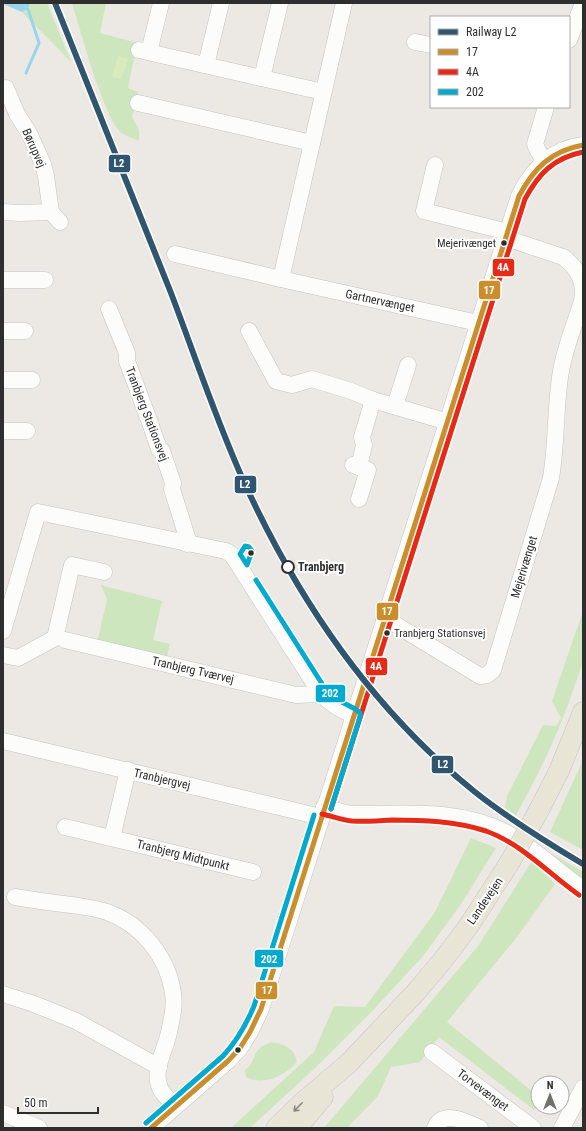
<svg xmlns="http://www.w3.org/2000/svg" width="586" height="1131" font-family="'Roboto Condensed',sans-serif">
<rect width="100%" height="100%" fill="#ece8e4"/>
<g fill="#cee6be">
<polygon points="30,3 47,3 71,62 22,12 28,9"/>
<path d="M72,3h34l-6,30 37,10 -9,45 10,4 -6,25 7,13v11c-5,-3 -12,-4 -17,-8 -18,-13 -42,-105 -50,-130z"/>
<polygon points="101,585 162,601 153,640 170,644 166,660 97,643 107,599"/>
<path d="M583,611c0,14 2,36 0,49 -3,12 -8,24 -12,36 -14,41 -34,81 -55,119l-11,-7 2,-12 36,-71 13,1 5,-8 -9,-17z"/>
<polygon points="583,760 583,850 550,832"/>
<polygon points="471,838 496,848 461,904 424,955 375,1008 316,1067 250,1128 231,1128 314,1052 334,1006 365,1007 435,912"/>
<polygon points="547,851 583,872 583,882 546,852"/>
<polygon points="532,861 555,884 517,937 447,1022 538,1096 538,1106 534,1110 439,1037 420,1062 391,1067 378,1096 347,1128 324,1128 478,946"/>
<path d="M272,1042c13,2 23,7 25,20 -12,14 -33,24 -51,15l-1,-7c14,-10 3,-20 27,-28z"/>
</g>
<polygon fill="#d9eabb" points="118,56 128,59 121,79 112,77"/>
<polygon fill="#99d6ec" points="3,3 30,3 28,9 22,12 3,4"/>
<g fill="none" stroke-linecap="round" stroke-linejoin="round">
<polyline stroke="#99d6ec" stroke-width="3" points="26,73 39,43 28,9"/>
<defs>
<g id="minor">
<polyline points="344,3 281,279 478,323"/>
<polyline points="569,40 583,3"/>
<polyline points="415,42 431,45"/>
<polyline points="139,50 323,92"/>
<polyline points="149,52 161,3"/>
<polyline points="206,65 221,3"/>
<polyline points="262,78 280,3"/>
<polyline points="6,88 17,114 29,133 43,164 46,176 51,212 60,222"/>
<polyline points="138,103 312,143"/>
<polyline points="545,161 538,151 535,144 546,107"/>
<polyline points="435,165 424,211 508,232"/>
<polyline points="3,212 20,213 51,212"/>
<path d="M506,238l57,19c12,9 18,18 20,32"/>
<polyline points="175,254 281,279"/>
<polyline points="3,280 45,280"/>
<polyline points="109,309 127,353 127,361 149,420 159,449 162,451 173,483 172,489 187,537 187,544"/>
<polyline points="3,331 25,331"/>
<polyline points="249,331 276,381 292,385 312,379 351,391 373,400 448,422"/>
<polyline points="3,380 32,380"/>
<polyline points="395,406 408,365"/>
<polyline points="3,431 27,431"/>
<polyline points="353,465 368,470 359,499"/>
<polyline points="359,467 364,445 362,437 373,400"/>
<path d="M384,619l9,4 87,53 7,-1 6,-5 58,-192c6,-36 4,-72 10,-107 4,-24 14,-47 21,-70l1,-8"/>
<path d="M3,631l35,-119 188,39 6,4 89,139c10,10 19,16 32,21"/>
<polyline points="65,640 296,695 321,694"/>
<polyline points="3,655 18,658 55,638 72,565 104,572"/>
<polyline points="3,741 321,817"/>
<path d="M324,807l18,5 10,2c52,0 108,-6 155,19 28,15 50,39 76,56"/>
<polyline points="65,827 253,872"/>
<polyline points="112,838 128,770"/>
<path d="M15,897c19,3 38,6 57,8 12,2 24,3 35,7 34,12 61,45 66,81 2,13 -1,26 -4,39 -3,17 -17,38 -9,56 3,7 10,13 15,18"/>
<polyline points="3,994 34,1004 76,1021 159,1067"/>
<polyline points="432,1052 533,1128"/>
<polyline points="3,1113 39,1128"/>
<path d="M151,1128l77,-67 12,-13 10,-16 11,-23 258,-813c13,-27 33,-47 64,-51"/>
<path d="M435,1128c8,-19 32,-6 45,0"/>
<polyline points="562,1128 583,1088"/>
</g>
<g id="major">
<polyline points="539,810 559,771 583,712"/>
<polyline points="276,1128 303,1102 349,1063 416,992 443,960 468,927 510,862"/>
<polyline points="297,1128 323,1097"/>
</g>
</defs>
<use href="#minor" stroke="#c5c4c5" stroke-width="17"/>
<use href="#major" stroke="#c6c5c4" stroke-width="21"/>
<use href="#minor" stroke="#fcfcfb" stroke-width="16"/>
<use href="#major" stroke="#e8e4d6" stroke-width="20"/>
<defs>
<polyline id="major-bridge" points="510,862 539,810"/>
</defs>
<use href="#major-bridge" stroke="#c6c5c4" stroke-width="21" stroke-linecap="butt"/>
<use href="#major-bridge" stroke="#e8e4d6" stroke-width="20"/>
<defs>
<path id="bus-1" d="M151,1128l77,-67 12,-13 10,-16 11,-23 258,-813c15,-28 32,-45 64,-51"/>
<g id="bus-2">
<path d="M331,809l194,-610c14,-26 29,-41 58,-47"/>
<path d="M322,814c10,2 20,6 30,7 13,1 27,0 40,-1 31,0 63,1 94,11 36,13 62,42 93,64"/>
</g>
<g id="bus-3">
<polygon points="245,546 249,547 252,551 247,565 240,554"/>
<polyline points="256,580 326,690 340,701 357,710 360,713 360,717 331,809"/>
<path d="M146,1123l77,-67c14,-15 23,-31 31,-50l60,-191"/>
</g>
</defs>
<use href="#bus-1" stroke="#fff" stroke-width="8"/>
<use href="#bus-2" stroke="#fff" stroke-width="8"/>
<use href="#bus-3" stroke="#fff" stroke-width="8"/>
<use href="#bus-1" stroke="#cb8e2d" stroke-width="5"/>
<use href="#bus-2" stroke="#e52b18" stroke-width="5"/>
<use href="#bus-3" stroke="#00a9ce" stroke-width="5"/>
<defs>
<path id="rail-1" d="M55,3c38,97 78,193 116,290 24,63 45,127 73,189 54,118 129,228 231,310 34,27 71,50 108,72"/>
</defs>
<use href="#rail-1" stroke="#fff" stroke-width="9"/>
<use href="#rail-1" stroke="#30556e" stroke-width="6"/>
</g>
<defs><path id="oneway-shaft" d="M-6 0H5M1.5-3L5.5 0L1.5 3" fill="none" stroke-width="1.6" stroke-linecap="round" stroke-linejoin="round"/></defs>
<use stroke="#8b8982" href="#oneway-shaft" transform="translate(298 1107) rotate(135)"/>
<g fill="#2e2e2e" stroke="#fff" stroke-width="1.5">
<circle cx="504" cy="243" r="3.5"/>
<circle cx="251" cy="553" r="3.5"/>
<circle cx="387" cy="633" r="3.5"/>
<circle cx="238" cy="1050" r="3.5"/>
</g>
<circle fill="#fff" stroke="#2e2e2e" stroke-width="2" cx="288" cy="567" r="6"/>
<g text-anchor="middle" dominant-baseline="central" stroke-width="4" stroke-linejoin="round" paint-order="stroke">
<g font-size="11" fill="#2e2e2e" stroke="#fff" text-anchor="end">
<text x="496" y="243">Mejerivænget</text>
<text x="394" y="633" text-anchor="start">Tranbjerg Stationsvej</text>
</g>
<g font-size="12" fill="#2e2e2e" stroke="#fff">
<text transform="translate(34 148) rotate(66)">Børupvej</text>
<text transform="translate(380 301) rotate(12)">Gartnervænget</text>
<text transform="translate(147 414) rotate(69)">Tranbjerg Stationsvej</text>
<text transform="translate(524 567) rotate(-73)">Mejerivænget</text>
<text transform="translate(193 670) rotate(13)">Tranbjerg Tværvej</text>
<text transform="translate(162 779) rotate(13)">Tranbjergvej</text>
<text transform="translate(183 855) rotate(14)">Tranbjerg Midtpunkt</text>
<text transform="translate(485 901) rotate(-56)">Landevejen</text>
<text transform="translate(483 1090) rotate(37)">Torvevænget</text>
</g>
<g font-size="12" font-weight="bold" fill="#2e2e2e" stroke="#fff" text-anchor="start">
<text x="298" y="567">Tranbjerg</text>
</g>
</g>
<g stroke="#fff" stroke-width="1.5">
<rect x="108" y="154" width="23" height="19" rx="4" fill="#30556e"/>
<rect x="492" y="258" width="23" height="19" rx="4" fill="#e52b18"/>
<rect x="478" y="280" width="23" height="20" rx="4" fill="#cb8e2d"/>
<rect x="234" y="475" width="23" height="19" rx="4" fill="#30556e"/>
<rect x="376" y="602" width="23" height="19" rx="4" fill="#cb8e2d"/>
<rect x="365" y="657" width="23" height="19" rx="4" fill="#e52b18"/>
<rect x="315" y="684" width="31" height="19" rx="4" fill="#00a9ce"/>
<rect x="431" y="755" width="23" height="19" rx="4" fill="#30556e"/>
<rect x="254" y="949" width="30" height="19" rx="4" fill="#00a9ce"/>
<rect x="255" y="981" width="23" height="19" rx="4" fill="#cb8e2d"/>
</g>
<g font-size="11" text-anchor="middle" font-weight="bold" fill="#fff">
<text x="119" y="167">L2</text>
<text x="503" y="271">4A</text>
<text x="489" y="294">17</text>
<text x="245" y="488">L2</text>
<text x="387" y="615">17</text>
<text x="376" y="670">4A</text>
<text x="330" y="697">202</text>
<text x="443" y="768">L2</text>
<text x="269" y="963">202</text>
<text x="267" y="994">17</text>
</g>
<rect width="586" height="1131" fill="none" stroke="#2e2e2e" stroke-width="8"/>
<rect x="430" y="16" width="140" height="92" fill="#ffffff" stroke="#ababab"/>
<rect x="438" y="29" width="20" height="6" fill="#30556e" stroke="#ababab"/>
<text x="466" y="36" font-size="12" fill="#2e2e2e">Railway L2</text>
<rect x="438" y="49" width="20" height="6" fill="#cb8e2d" stroke="#ababab"/>
<text x="466" y="56" font-size="12" fill="#2e2e2e">17</text>
<rect x="438" y="69" width="20" height="6" fill="#e52b18" stroke="#ababab"/>
<text x="466" y="76" font-size="12" fill="#2e2e2e">4A</text>
<rect x="438" y="89" width="20" height="6" fill="#00a9ce" stroke="#ababab"/>
<text x="466" y="96" font-size="12" fill="#2e2e2e">202</text>
<g transform="translate(550 1095)"><circle r="19" fill="#ffffff" stroke="#ababab"/>
<path d="M0-3L7 15L0 10L-7 15Z" fill="#706f6e"/>
<text y="-6" font-size="11" font-weight="bold" text-anchor="middle" fill="#2e2e2e">N</text>
</g>
<path d="M18 1107v6h80v-6" fill="none" stroke="#2e2e2e" stroke-width="2"/>
<text x="24" y="1107" font-size="12" fill="#2e2e2e" stroke="#ffffff" stroke-width="3" paint-order="stroke">50 m</text>
</svg>
